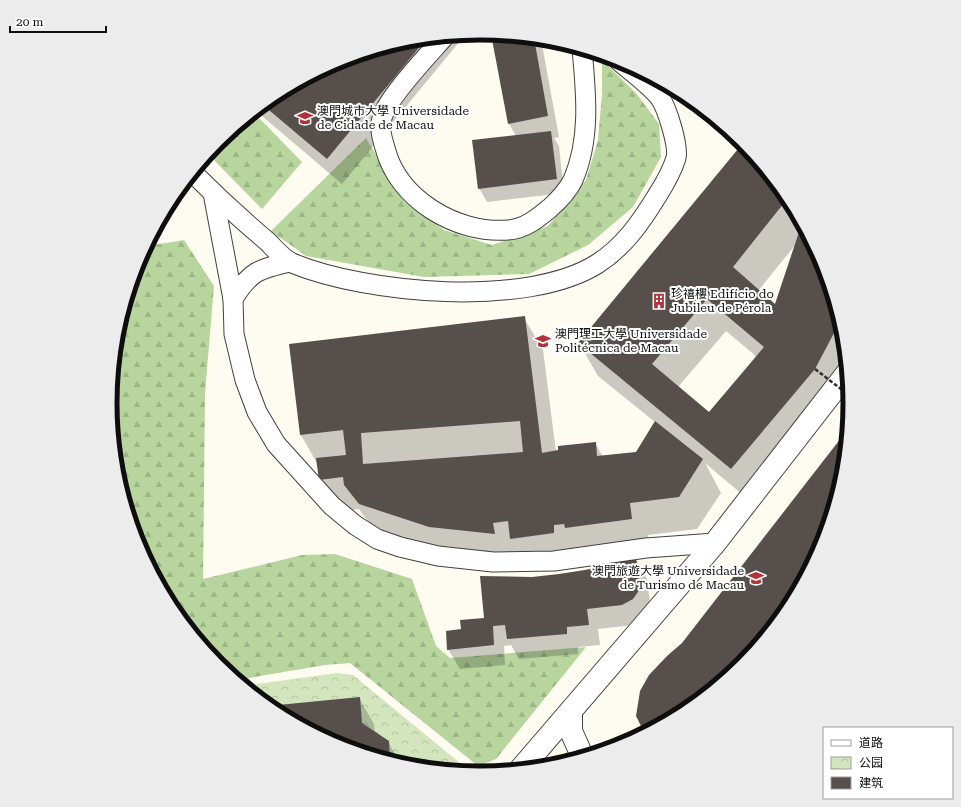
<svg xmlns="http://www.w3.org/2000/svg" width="961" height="807" font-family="'Roboto Serif','Noto Sans SC',serif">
<defs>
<pattern id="forest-firs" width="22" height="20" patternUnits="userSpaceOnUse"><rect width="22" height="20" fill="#b7d59d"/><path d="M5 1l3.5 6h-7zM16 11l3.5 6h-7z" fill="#9cb686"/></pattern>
<pattern id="park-crowns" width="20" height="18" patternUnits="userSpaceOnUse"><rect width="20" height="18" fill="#d2e5bd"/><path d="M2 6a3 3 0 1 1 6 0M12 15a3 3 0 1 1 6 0" fill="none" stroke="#b3c3a1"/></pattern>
</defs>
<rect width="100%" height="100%" fill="#fefbf1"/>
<g fill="url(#forest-firs)">
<polygon points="602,60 636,93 659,124 661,157 633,207 588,245 529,274 424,277 306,256 271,231 366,138 405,202 444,230 492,245 548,226 586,180 598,140 602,94"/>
<polygon points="252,114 261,120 302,162 262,209 208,154 219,141"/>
<polygon points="184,240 214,286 205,393 203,579 302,555 335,554 412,579 436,646 450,658 586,647 496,759 478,766 350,663 325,665 236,680 218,665 172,609 138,545 117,476 110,403 117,331 138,262 147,246"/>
</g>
<polygon fill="url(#park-crowns)" points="337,673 353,675 472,773 408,767 339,746 274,711 243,686"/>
<g fill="#0003" fill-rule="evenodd">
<polygon points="492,34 541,39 559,137 554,138 559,146 564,193 487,202 479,188 516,136 509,124"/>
<polygon points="465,35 342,184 256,111 275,95 321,77 329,67 339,61 408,40"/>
<path d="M732,133l11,9 46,56 34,64 21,69 4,43 -98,127 -45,-38 16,30 -24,36 -49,6 2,16 -137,15 -135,-30 -19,-27 -21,3 -18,-33 -2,-14 -17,-30 -11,-90 234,-27 19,32 13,102 39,-9 8,14 33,-4 19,-31 -57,-46 -19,-33 162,-195zM796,244l-21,61 -17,-14zM726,331l31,26 -48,57 -31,-27z"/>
<polygon points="848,431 844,476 823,545 788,610 742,666 686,712 683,644"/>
<polygon points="636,559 647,579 651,610 634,625 598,629 600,645 578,647 578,654 519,659 511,645 504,646 505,665 460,669 448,649 462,630 485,618 532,578 585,571"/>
<polygon points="359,698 374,724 375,733 388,742 401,765 339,746 269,707"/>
</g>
<g fill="#564f4b" fill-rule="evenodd">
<polygon points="491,34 534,38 548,116 508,124"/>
<polygon points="427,38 327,159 263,105 275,95 318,72 321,75 329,67 339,61 408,40"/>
<polygon points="551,131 557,179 478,189 472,140"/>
<path d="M743,143l45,55 -55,69 42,37 27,-81 21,39 17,56 -6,15 -19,36 -84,100 -153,-126zM707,299l57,48 -55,65 -57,-48z"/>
<path d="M525,316l17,137 16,-3v-4l38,-4 1,14 39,-4 19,-31 48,38 -24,38 -49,6 2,16 -67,9 -1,-4 -10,1v8l-44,6 -2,-18 -15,2 2,11 -66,-7 -70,-23 -15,-19 -1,-8 -24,3 -3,-22 30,-3 -3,-25 -43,5 -11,-91zM520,421l3,31 -160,12 -2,-31z"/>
<polygon points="848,429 844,476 823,545 788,610 742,666 686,712 645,734 636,716 640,691 649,675 667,656 682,643"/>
<polygon points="636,558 640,589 633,599 622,605 587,609 589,625 567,627 567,634 507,639 505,625 493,626 494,645 447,650 446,631 461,629 460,620 484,618 480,576 532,577 559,574 585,570"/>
<polygon points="360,697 362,723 389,741 390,761 339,746 274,711 268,706"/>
</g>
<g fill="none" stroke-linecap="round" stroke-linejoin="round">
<defs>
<g id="service">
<path d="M444,37c-14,16 -58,62 -62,81 -3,10 0,20 3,30 13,51 71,86 123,82 17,-1 30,-12 42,-22 9,-8 17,-16 23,-28 18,-41 13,-88 9,-131"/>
<path d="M193,173c24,24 49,47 75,69 7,7 15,17 24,21 75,31 235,45 305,1 27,-17 44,-42 60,-68 7,-11 15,-25 19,-38 3,-12 -9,-50 -16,-60 -10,-13 -30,-27 -42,-38"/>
<polyline points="213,193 233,299 234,334 245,380 257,412 276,444 332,506 355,525 377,539 400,547 438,556 493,562 554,561 646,548 715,543"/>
<path d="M233,299c17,-28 26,-30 57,-37"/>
</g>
<g id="minor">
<polyline points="571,712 571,731 583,758"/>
<polyline points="520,770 715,543 848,372"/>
</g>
</defs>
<use href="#service" stroke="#414141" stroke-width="21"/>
<use href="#minor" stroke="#414141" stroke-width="24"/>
<use href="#service" stroke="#fff" stroke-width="19"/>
<use href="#minor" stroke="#fff" stroke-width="22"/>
<polyline stroke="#303030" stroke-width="2.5" stroke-dasharray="4 2" stroke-linecap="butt" points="815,369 850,396"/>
</g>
<defs>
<symbol id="university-bare" viewBox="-9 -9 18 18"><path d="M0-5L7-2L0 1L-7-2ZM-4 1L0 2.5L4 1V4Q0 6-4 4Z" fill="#b2323a" stroke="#fff" stroke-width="2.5" paint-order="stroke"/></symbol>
<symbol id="building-bare" viewBox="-9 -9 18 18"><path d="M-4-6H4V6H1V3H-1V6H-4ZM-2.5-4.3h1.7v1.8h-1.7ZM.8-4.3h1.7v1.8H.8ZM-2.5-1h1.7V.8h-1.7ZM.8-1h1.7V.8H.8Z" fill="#b2323a" stroke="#fff" stroke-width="2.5" paint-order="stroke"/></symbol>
</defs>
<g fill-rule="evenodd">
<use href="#university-bare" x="294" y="107" width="22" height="22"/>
<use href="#building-bare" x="648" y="290" width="22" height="22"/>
<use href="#university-bare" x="532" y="330" width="22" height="22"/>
<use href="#university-bare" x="745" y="567" width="22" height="22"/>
</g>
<g text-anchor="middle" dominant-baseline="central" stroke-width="4" stroke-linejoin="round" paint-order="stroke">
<g font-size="12" fill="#0e0e0e" stroke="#fff" text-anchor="start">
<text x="317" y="111">澳門城市大學 Universidade<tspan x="317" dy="14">de Cidade de Macau</tspan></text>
<text x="671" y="294">珍禧樓 Edifício do<tspan x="671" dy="14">Jubileu de Pérola</tspan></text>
<text x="555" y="334">澳門理工大學 Universidade<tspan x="555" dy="14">Politécnica de Macau</tspan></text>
<text x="744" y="571" text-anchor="end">澳門旅遊大學 Universidade<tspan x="744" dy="14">de Turismo de Macau</tspan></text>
</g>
</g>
<path d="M0 0H961V807H0ZM117 403a363 363 0 1 1 726 0a363 363 0 1 1-726 0Z" fill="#ececec" fill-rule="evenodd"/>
<path fill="none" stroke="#0e0e0e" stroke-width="5" d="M117 403a363 363 0 1 1 726 0a363 363 0 1 1-726 0Z"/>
<rect x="823" y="727" width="130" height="72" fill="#ffffff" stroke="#9f9f9f"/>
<rect x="831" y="740" width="20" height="6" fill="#ffffff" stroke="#9f9f9f"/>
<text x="859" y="747" font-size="12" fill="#0e0e0e">道路</text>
<rect x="831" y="757" width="20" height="12" fill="url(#park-crowns)" stroke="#9f9f9f"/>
<text x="859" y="767" font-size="12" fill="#0e0e0e">公园</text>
<rect x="831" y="777" width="20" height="12" fill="#564f4b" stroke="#9f9f9f"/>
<text x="859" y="787" font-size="12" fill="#0e0e0e">建筑</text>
<path d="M10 26v6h96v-6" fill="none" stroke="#0e0e0e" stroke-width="2"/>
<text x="16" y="26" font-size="12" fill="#0e0e0e" stroke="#ffffff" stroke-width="3" paint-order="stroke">20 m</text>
</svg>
